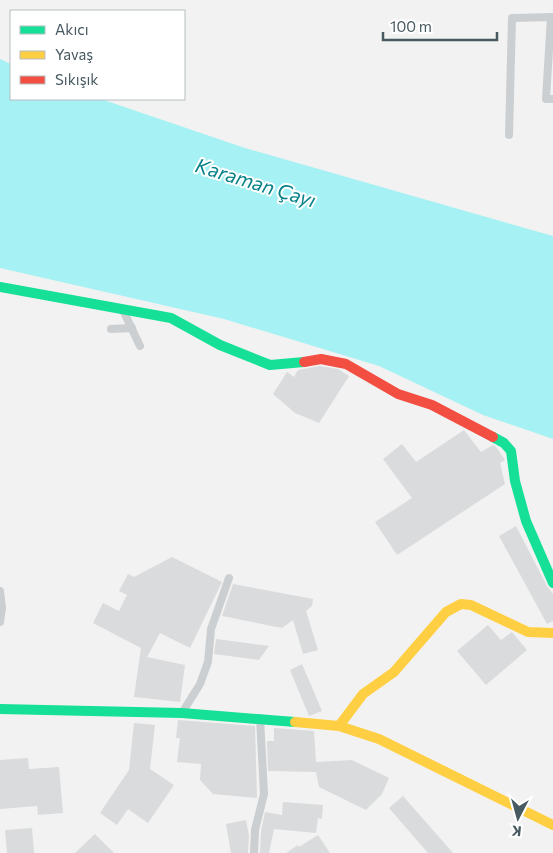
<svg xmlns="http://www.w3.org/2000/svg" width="553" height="853" font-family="Commissioner,sans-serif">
<rect width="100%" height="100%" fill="#f3f2f2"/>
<polygon fill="#a6f1f4" points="0,59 11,64 11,99 101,99 245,148 553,236 553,439 483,415 379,366 224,319 0,268"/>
<g fill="#d9dbdc">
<polygon points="320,366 338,369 349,376 319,423 295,413 273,394 287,372 294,377 298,370"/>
<polygon points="464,430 481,452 493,445 496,447 505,460 500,463 505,484 397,555 375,522 412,498 383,459 402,444 416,462"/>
<polygon points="516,526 547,586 553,594 553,621 547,624 499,536"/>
<polygon points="172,557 222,582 190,648 160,633 147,657 185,665 180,702 134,697 141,648 93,623 103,603 119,611 127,595 119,591 128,574 134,577"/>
<polygon points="233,584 313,599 312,606 306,611 318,650 303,654 293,620 282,628 222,616"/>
<polygon points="488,625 501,640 512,632 527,650 486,685 457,651"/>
<polygon points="216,639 269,646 259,660 214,654"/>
<polygon points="302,664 322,711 309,716 290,670"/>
<polygon points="178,720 255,726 257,798 213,794 200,780 201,764 177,762 180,738 176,738"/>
<polygon points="134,723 155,725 150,769 174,785 148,823 128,809 117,825 100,813 129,770"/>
<polygon points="274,728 314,731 316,762 352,760 389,778 382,794 366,810 319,787 316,772 268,771 267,741 274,741"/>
<polygon points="28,758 29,769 59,767 63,813 38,815 37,806 0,809 0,760"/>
<polygon points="403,796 453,853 428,853 389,808"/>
<polygon points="283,802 323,805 322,819 318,818 316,833 274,829 269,853 260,853 261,831 265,812 282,815"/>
<polygon points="246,820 249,836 248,853 231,853 226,824"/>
<polygon points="32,828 34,853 7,853 5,830"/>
<polygon points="95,834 114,853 75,853"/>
<polygon points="318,835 330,853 286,853 298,845 299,847"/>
</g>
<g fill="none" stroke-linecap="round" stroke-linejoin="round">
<g stroke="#cbcfd1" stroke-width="8">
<polyline points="551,17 546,99 553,99"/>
<polyline points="509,135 512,18 553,17"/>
<polyline points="123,310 140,346"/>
<polyline points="111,329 132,328"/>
<polyline points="0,591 2,608 0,622"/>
<polyline points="182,713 200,684 208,662 211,629 229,578"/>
<polyline points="254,853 255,830 264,794 260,718"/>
</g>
<g stroke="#16e098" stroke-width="10">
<polyline points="0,287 171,318 220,345 270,365 304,362"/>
<polyline points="493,437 504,443 511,451 515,481 526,521 553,583"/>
<polyline points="0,709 182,713 295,722"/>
</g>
<g stroke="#ffcf43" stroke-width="10">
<polyline points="295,722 339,726 379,739 553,825"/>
<polyline points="339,726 363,694 394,672 446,612 461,604 471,605 528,632 553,633"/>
</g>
<polyline stroke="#f24e42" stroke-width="10" points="304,362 321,359 346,364 398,394 432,405 493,437"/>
</g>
<g text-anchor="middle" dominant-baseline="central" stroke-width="4" stroke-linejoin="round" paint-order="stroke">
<g font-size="20" font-style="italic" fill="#058287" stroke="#fff">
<text transform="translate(256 182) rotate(17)">Karaman Çayı</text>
</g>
</g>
<rect x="10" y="10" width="175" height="90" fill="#ffffff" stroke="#b5bdc0"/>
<rect x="20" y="26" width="25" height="8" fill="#16e098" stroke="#b5bdc0"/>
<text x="55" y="35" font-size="15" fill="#475961">Akıcı</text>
<rect x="20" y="51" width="25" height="8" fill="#ffcf43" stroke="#b5bdc0"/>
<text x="55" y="60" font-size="15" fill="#475961">Yavaş</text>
<rect x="20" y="76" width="25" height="8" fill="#f24e42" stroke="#b5bdc0"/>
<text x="55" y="85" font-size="15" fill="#475961">Sıkışık</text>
<g transform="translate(518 818) rotate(186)" stroke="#ffffff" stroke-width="4" paint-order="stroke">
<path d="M0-4L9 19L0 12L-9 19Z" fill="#475961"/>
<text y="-8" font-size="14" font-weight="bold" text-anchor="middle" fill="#475961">K</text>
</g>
<path d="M383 32v8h114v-8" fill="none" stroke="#475961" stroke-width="2.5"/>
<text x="390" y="32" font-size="15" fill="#475961" stroke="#ffffff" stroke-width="4" paint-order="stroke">100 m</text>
</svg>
